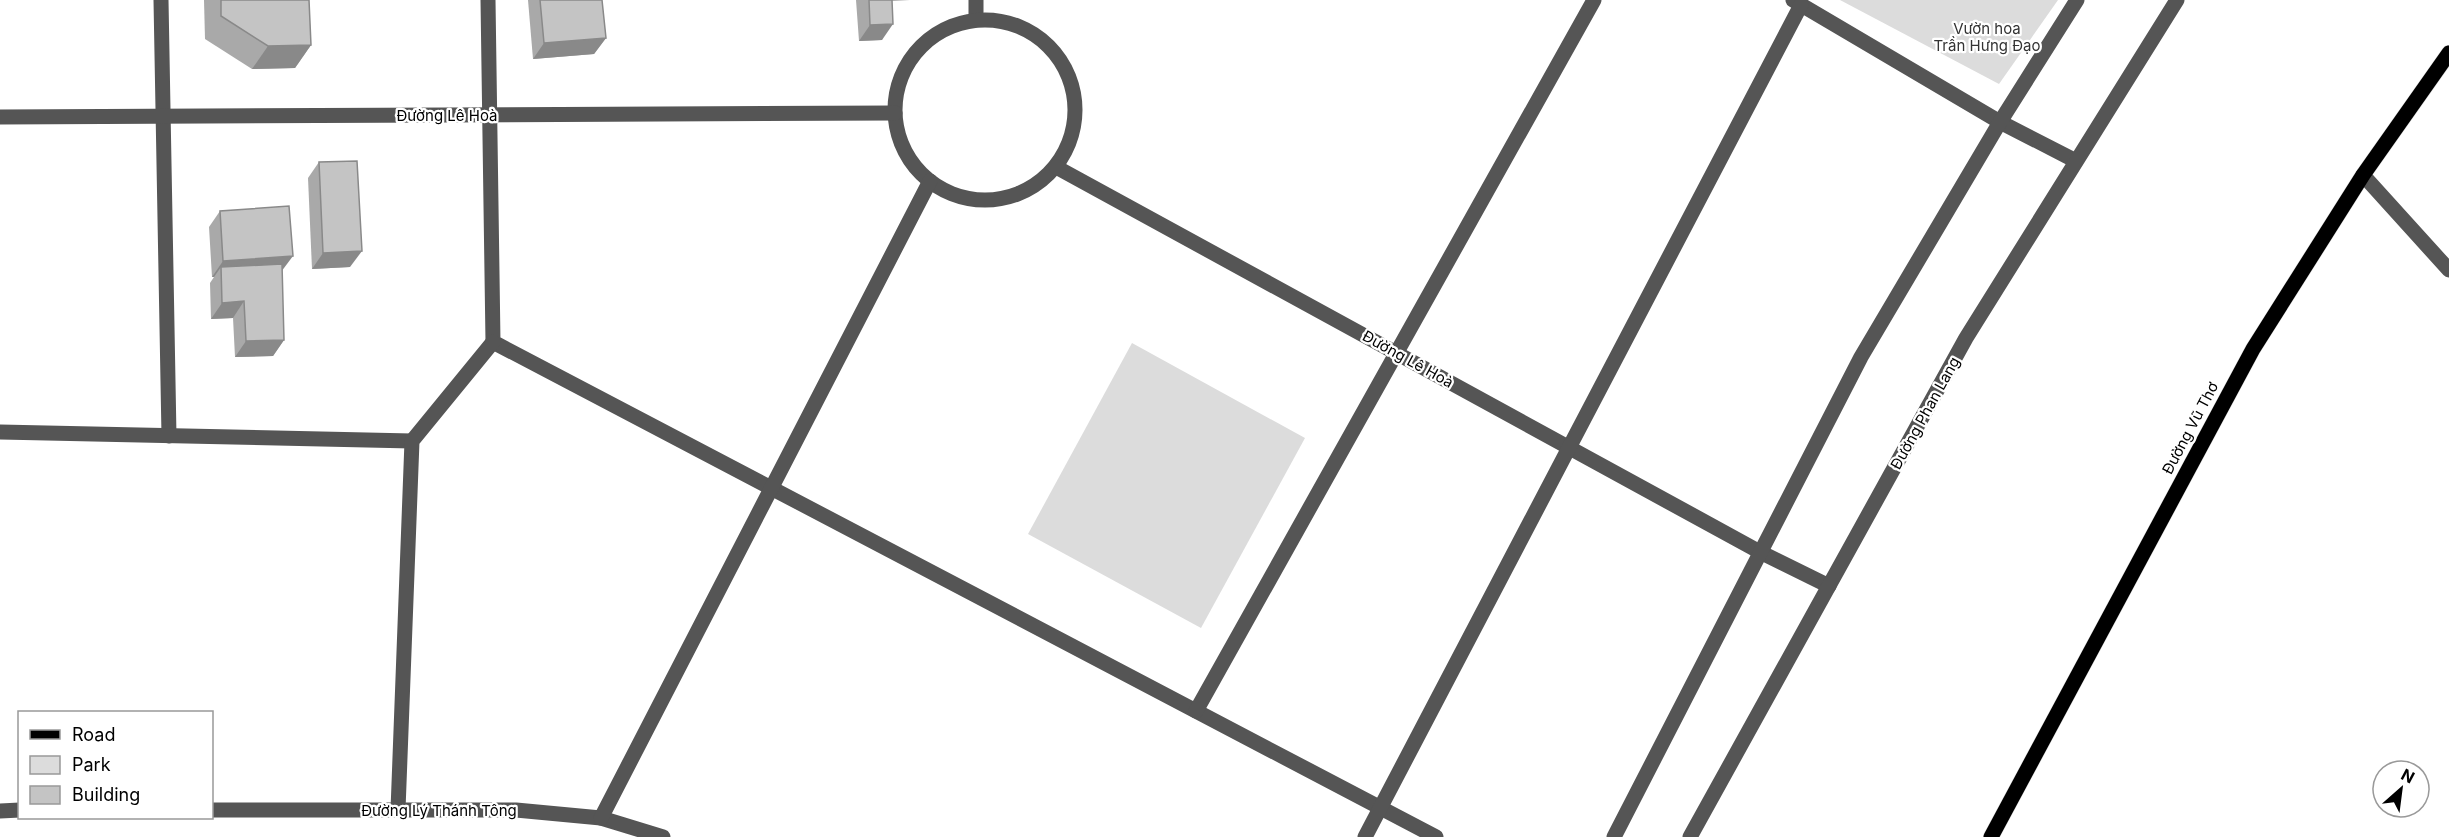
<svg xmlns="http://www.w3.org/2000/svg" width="2449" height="837" font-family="Inter,sans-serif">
<rect width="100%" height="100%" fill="#fff"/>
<g fill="#dcdcdc">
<polygon points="1840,0 2058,0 1999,84"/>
<polygon points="1132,343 1305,438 1201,628 1028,534"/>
</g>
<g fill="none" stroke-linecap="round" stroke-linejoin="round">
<defs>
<polyline id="major" points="1991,837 2253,349 2363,175 2449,53"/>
</defs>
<use href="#major" stroke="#dbdbdb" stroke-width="16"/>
<g stroke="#555" stroke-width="15">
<polyline points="161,0 169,436"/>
<polyline points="488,0 493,342 1436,837"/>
<polyline points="1793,0 2000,122 2076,161"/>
<polyline points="976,20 976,0"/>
<circle cx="985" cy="110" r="90"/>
<polyline points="0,117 895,113"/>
<polyline points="1056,167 1760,552 1829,586"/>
<polyline points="2363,175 2449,270"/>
<polyline points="0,432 412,441"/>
<polyline points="1196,711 1594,0"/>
<polyline points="212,810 516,810 601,818 663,837"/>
<polyline points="398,810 412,441 493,342"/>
<polyline points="0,811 20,810"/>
<polyline points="601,818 930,181"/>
<polyline points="1365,837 1801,5"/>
<polyline points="1614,837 1861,357 2000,122 2077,0"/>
<polyline points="1690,837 1966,338 2177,0"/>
</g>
<use href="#major" stroke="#000" stroke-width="15"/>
</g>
<g fill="#a9a9a9">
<polygon points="204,0 309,0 311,45 295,68 252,69 205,39"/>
<polygon points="528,0 602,0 606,38 594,54 533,59"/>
<polygon points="856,0 910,0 892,1 882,40 859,41"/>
<polygon points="319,162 350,267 312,269 308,178"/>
<polygon points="220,211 282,272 284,340 273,356 235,357 233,318 211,319 210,283 214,277 212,277 209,227"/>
</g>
<g fill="#898989">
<polygon points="893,24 882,40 859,41 870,25"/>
<polygon points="606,38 594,54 533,59 544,43"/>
<polygon points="311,45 295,68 252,69 268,46"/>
<polygon points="362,251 350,267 312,269 323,253"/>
<polygon points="293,256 281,272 221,267 214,277 212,277 223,261"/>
<polygon points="244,301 233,318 211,319 222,303"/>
<polygon points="284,340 273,356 235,357 246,341"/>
</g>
<g fill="#c4c4c4" stroke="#898989" stroke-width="1.5">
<polygon points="221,0 309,0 311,45 268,46 221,16"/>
<polygon points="540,0 602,0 606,38 544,43"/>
<polygon points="869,0 892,0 893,24 870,25"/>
<polygon points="357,161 362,251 323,253 319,162"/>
<polygon points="289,206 293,256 223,261 220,211"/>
<polygon points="282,264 284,340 246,341 244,301 222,303 221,267"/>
</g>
<g text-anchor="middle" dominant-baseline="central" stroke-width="4.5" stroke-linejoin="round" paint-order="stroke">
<g font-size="15" fill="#333" stroke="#fff">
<text x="1987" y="28">Vườn hoa<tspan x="1987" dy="17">Trần Hưng Đạo</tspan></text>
</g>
<g font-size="15" fill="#000" stroke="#fff">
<text x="447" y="115">Đường Lê Hoà</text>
<text transform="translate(1408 359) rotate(29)">Đường Lê Hoà</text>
<text transform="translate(1925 413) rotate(-61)">Đường Phan Lang</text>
<text transform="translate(2190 428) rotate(-62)">Đường Vũ Thơ</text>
<text x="439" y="810">Đường Lý Thánh Tông</text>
</g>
</g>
<rect x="18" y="711" width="195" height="108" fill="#ffffff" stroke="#999999" stroke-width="1.5"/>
<rect x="30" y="730" width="30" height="9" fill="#000000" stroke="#999999" stroke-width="1.5"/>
<text x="72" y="741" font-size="18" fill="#000000">Road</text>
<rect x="30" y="756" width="30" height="18" fill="#dcdcdc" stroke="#999999" stroke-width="1.5"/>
<text x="72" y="771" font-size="18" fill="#000000">Park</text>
<rect x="30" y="786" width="30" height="18" fill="#c4c4c4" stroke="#999999" stroke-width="1.5"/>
<text x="72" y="801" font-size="18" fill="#000000">Building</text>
<g transform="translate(2401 789) rotate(28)"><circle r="28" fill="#ffffff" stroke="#999999" stroke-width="1.5"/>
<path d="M0-4.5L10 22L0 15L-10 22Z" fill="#000000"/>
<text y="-9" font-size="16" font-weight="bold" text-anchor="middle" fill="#000000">N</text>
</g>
</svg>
